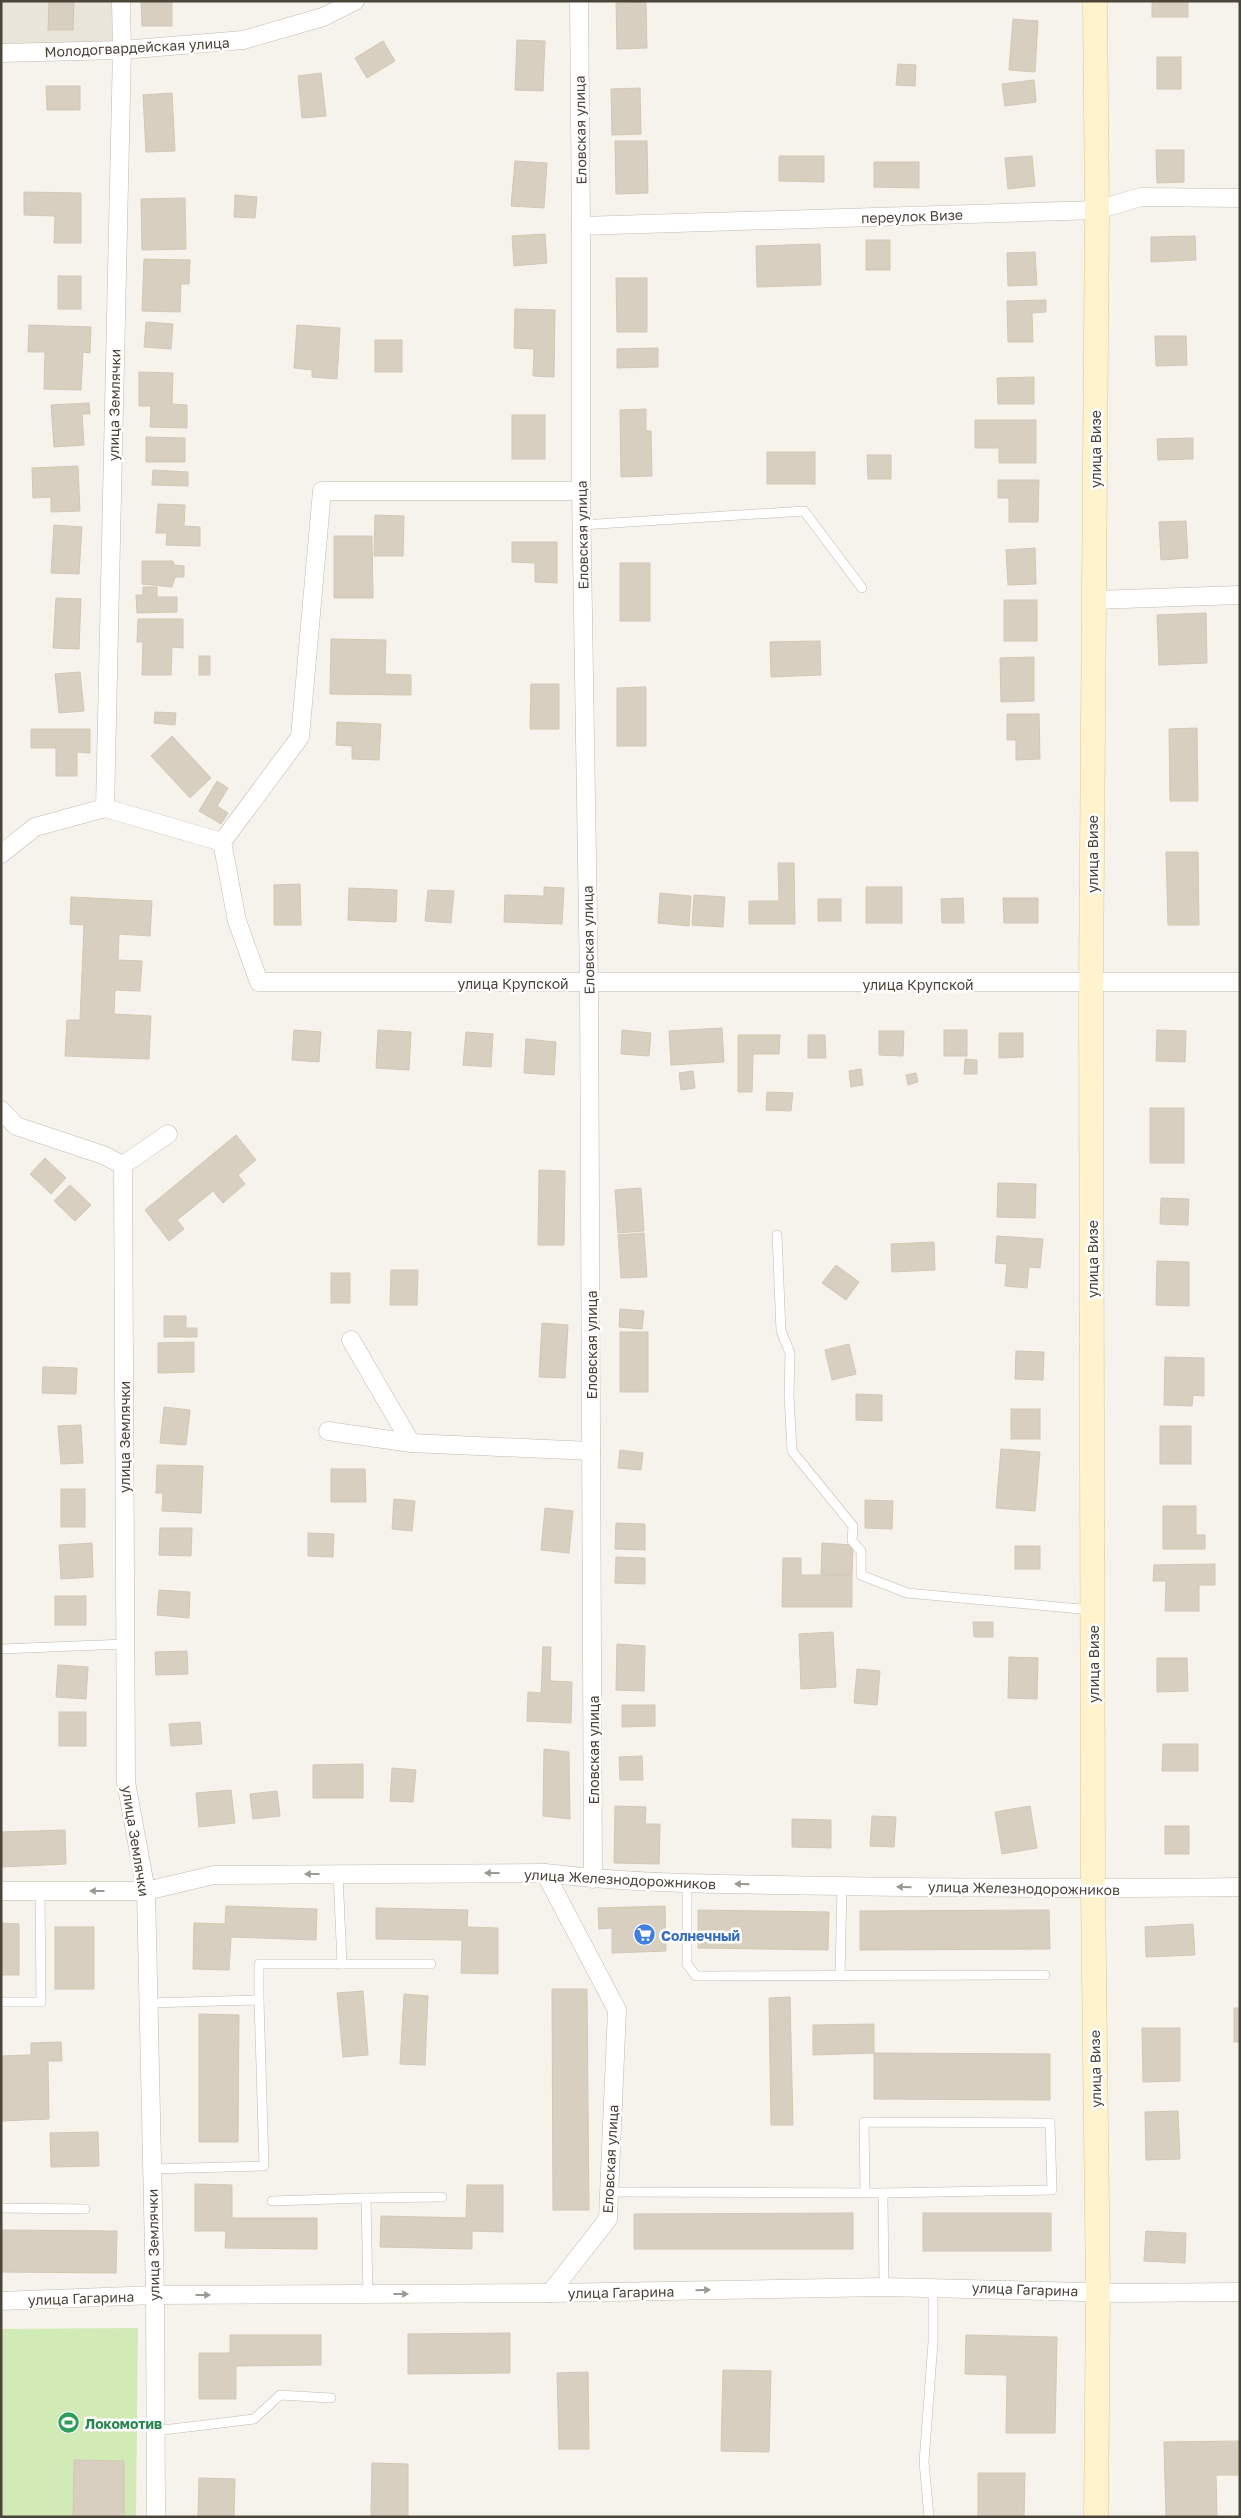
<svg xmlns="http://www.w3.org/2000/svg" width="1241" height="2518" font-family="'Golos Text',sans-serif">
<rect width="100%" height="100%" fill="#f6f3ec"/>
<polygon fill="#eae5da" points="1,1 121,1 122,50 1,53"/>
<polygon fill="#d2eab5" points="138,2328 136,2517 1,2517 1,2329"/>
<g fill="#d8cfc1" stroke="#d3c7b4">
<polygon points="49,1 74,1 73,30 48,30"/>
<polygon points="141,1 172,1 172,26 142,26"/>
<rect x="1152" y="1" width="36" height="16"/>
<polygon points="646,2 647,48 617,49 616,3"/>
<polygon points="1013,19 1038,21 1035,72 1009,70"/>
<polygon points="517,40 545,41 543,91 515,90"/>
<polygon points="383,41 395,61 367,78 355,58"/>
<rect x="1157" y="57" width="24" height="32"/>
<polygon points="898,64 916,65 915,86 896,85"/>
<polygon points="321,73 326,116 302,118 298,76"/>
<polygon points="1034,80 1036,102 1005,106 1002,84"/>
<polygon points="46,86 80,86 80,110 47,110"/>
<polygon points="640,88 641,134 612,135 611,89"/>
<polygon points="172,93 175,151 146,152 143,95"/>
<polygon points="615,141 647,141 648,193 616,194"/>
<polygon points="1156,150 1184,150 1184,182 1157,183"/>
<polygon points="779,156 824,156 824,182 779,181"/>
<polygon points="1032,156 1035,186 1008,189 1005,158"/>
<polygon points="515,161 547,163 544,208 511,206"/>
<polygon points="874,162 919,162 919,188 874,187"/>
<polygon points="24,192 81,193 81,243 54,243 55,216 24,215"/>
<polygon points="235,195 257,197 255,218 234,217"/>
<polygon points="185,198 186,249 142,250 141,199"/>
<polygon points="545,234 547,263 514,266 512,236"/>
<polygon points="1195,236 1196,260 1151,262 1151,237"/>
<rect x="866" y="240" width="24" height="30"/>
<polygon points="820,244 821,285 757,287 756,246"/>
<polygon points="1035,252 1037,285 1008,286 1007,253"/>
<polygon points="144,259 190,260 189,284 181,284 180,312 142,311"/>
<rect x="58" y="276" width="23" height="33"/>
<polygon points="616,278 647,278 647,332 617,332"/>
<polygon points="1046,300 1046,312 1032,313 1033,342 1008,342 1007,301"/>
<polygon points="515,309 555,310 554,377 533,376 534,349 514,348"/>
<polygon points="146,322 173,324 171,349 144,347"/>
<polygon points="29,325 91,327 90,353 83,352 81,390 44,389 45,352 28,352"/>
<polygon points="297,325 340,328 337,379 312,377 312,370 294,368"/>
<polygon points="1155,336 1186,336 1187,365 1156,366"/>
<rect x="375" y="340" width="27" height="32"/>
<polygon points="658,348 658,367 617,368 617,349"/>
<polygon points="139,372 173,373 172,404 187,405 187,428 150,427 151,406 139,406"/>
<polygon points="1034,377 1034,404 998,404 997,378"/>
<polygon points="89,403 90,414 82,414 84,445 54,447 51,405"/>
<polygon points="646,409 646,431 651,431 652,476 621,477 620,410"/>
<rect x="512" y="415" width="33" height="44"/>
<polygon points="975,420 1036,420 1036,463 999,463 999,448 975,448"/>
<polygon points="146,437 185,438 185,462 146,462"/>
<polygon points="1193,438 1193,459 1158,460 1157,439"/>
<rect x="767" y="452" width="48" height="32"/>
<polygon points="867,455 891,455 891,479 868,479"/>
<polygon points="78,466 80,511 51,512 51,497 33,498 32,468"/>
<polygon points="153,470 188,472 188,486 152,485"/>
<polygon points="998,480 1039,480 1038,522 1009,522 1009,498 998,498"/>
<polygon points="158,504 185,505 184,526 200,527 200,546 166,545 167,533 156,533"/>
<polygon points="375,515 404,516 403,556 374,556"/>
<polygon points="1186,521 1188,558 1161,560 1159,522"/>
<polygon points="54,525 82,527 79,574 51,573"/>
<polygon points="334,536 372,536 373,598 334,598"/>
<polygon points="512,542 557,542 557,583 535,582 535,563 512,562"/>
<polygon points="1035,548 1036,584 1008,585 1006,550"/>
<polygon points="142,561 173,561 174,565 184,566 184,577 175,577 172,587 142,584"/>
<rect x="620" y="563" width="30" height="58"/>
<polygon points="143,587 157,587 157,597 177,597 177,612 137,613 136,595 143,595"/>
<polygon points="56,598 81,599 79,649 53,648"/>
<rect x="1004" y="600" width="33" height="41"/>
<polygon points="1206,613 1207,663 1159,665 1157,615"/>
<polygon points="138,619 183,619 183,648 172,647 171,675 142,675 143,642 137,642"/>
<polygon points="331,639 386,640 385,674 411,675 411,695 330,694"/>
<polygon points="820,641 821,675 771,677 770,642"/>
<rect x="199" y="656" width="11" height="19"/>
<polygon points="1034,657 1034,701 1001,702 1000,658"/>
<polygon points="80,672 84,711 59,713 55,674"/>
<polygon points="531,684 559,684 559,729 530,729"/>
<polygon points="646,687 646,746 617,746 617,688"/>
<polygon points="155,712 176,713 175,725 154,723"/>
<polygon points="1007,714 1039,714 1040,759 1016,760 1016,740 1007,740"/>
<polygon points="337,722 381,724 379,760 352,759 352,746 336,745"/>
<polygon points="1197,728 1198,801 1170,801 1169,729"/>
<polygon points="31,729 90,729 90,753 77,752 77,776 56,776 56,748 31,748"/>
<polygon points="172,736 211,778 190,798 151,756"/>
<polygon points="217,781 228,788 217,806 228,813 221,824 199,811"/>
<polygon points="1166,852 1198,852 1199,925 1168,925"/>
<polygon points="778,863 794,863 795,924 749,924 749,901 779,901"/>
<polygon points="300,884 301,925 274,925 274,885"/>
<polygon points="544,887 564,888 562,924 504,922 505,895 544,896"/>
<rect x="866" y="887" width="36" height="36"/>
<polygon points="349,888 397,890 396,922 348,920"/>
<polygon points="428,890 454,891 451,923 425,921"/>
<polygon points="660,893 691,896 689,926 658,923"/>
<polygon points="694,895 725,897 723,927 692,925"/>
<polygon points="71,897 152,901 150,936 119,934 118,960 142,961 140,991 115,990 114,1014 151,1016 149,1059 65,1056 67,1020 80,1020 84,925 70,924"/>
<polygon points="963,898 964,923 942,923 941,899"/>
<polygon points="1003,898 1038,898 1038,923 1004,923"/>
<rect x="818" y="899" width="23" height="22"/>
<polygon points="722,1028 724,1062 671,1065 669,1031"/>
<polygon points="294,1030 321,1032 319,1062 292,1060"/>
<polygon points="378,1030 411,1032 409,1070 376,1068"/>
<polygon points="622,1030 651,1033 649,1056 621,1054"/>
<rect x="944" y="1030" width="23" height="26"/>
<polygon points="1157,1030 1186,1031 1185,1062 1156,1061"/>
<polygon points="879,1031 904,1031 903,1056 879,1055"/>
<polygon points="466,1032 493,1034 491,1067 463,1065"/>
<polygon points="999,1033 1023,1033 1023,1057 999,1058"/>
<polygon points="738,1035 780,1035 779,1054 753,1054 752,1092 738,1092"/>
<polygon points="808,1035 825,1035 826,1058 808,1058"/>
<polygon points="526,1039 556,1042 554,1075 524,1073"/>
<polygon points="965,1059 977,1060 977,1074 964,1074"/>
<polygon points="861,1069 863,1085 851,1087 849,1071"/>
<polygon points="693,1071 695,1088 681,1090 679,1073"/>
<polygon points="916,1073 918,1082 908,1085 906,1075"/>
<polygon points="767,1092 793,1093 791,1111 766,1110"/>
<rect x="1150" y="1108" width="34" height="55"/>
<polygon points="236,1135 256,1160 238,1175 245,1184 223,1203 213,1191 177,1220 184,1229 169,1241 145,1210"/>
<polygon points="45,1158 66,1178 51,1194 30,1174"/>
<polygon points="539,1170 565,1171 564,1245 538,1245"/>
<polygon points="998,1183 1036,1184 1035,1218 997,1217"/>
<polygon points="70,1185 91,1205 75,1221 54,1201"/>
<polygon points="641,1188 644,1231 618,1233 615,1190"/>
<polygon points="1161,1198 1189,1199 1188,1225 1160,1224"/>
<polygon points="644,1233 647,1277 621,1278 618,1235"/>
<polygon points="997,1236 1043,1239 1040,1268 1029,1267 1027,1288 1005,1286 1007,1264 995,1263"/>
<polygon points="934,1242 935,1270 892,1272 891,1244"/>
<polygon points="1157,1261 1189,1262 1189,1306 1156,1305"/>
<polygon points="836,1265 859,1282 846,1300 822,1283"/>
<polygon points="391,1270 418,1270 417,1305 390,1305"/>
<rect x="331" y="1273" width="19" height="30"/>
<polygon points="620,1309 644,1311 642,1329 619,1327"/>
<polygon points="164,1316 186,1316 186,1328 197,1328 197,1337 164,1337"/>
<polygon points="542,1323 568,1325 565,1378 539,1377"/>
<rect x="620" y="1332" width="28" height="60"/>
<polygon points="194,1342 194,1372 158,1373 158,1343"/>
<polygon points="849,1344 856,1374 832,1380 825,1350"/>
<polygon points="1016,1351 1044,1352 1043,1380 1015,1379"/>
<polygon points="1165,1357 1204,1358 1204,1396 1193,1395 1192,1406 1164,1405"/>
<polygon points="43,1367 77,1368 76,1394 42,1393"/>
<polygon points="856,1394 882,1395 882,1421 856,1420"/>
<polygon points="164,1407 190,1410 186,1445 160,1443"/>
<rect x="1011" y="1409" width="29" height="30"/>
<polygon points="81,1425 83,1463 61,1464 58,1426"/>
<rect x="1160" y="1426" width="31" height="38"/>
<polygon points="1001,1449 1040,1452 1035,1511 996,1508"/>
<polygon points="620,1450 643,1453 641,1470 618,1468"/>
<polygon points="157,1465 203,1466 201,1513 162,1511 163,1493 156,1493"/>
<polygon points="331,1469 365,1469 366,1502 331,1502"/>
<rect x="61" y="1489" width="24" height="38"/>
<polygon points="394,1499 415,1501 412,1531 392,1529"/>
<polygon points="865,1500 893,1501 892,1529 865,1528"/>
<polygon points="1163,1506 1196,1506 1196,1535 1205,1535 1205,1549 1163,1549"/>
<polygon points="545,1508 573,1511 569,1553 541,1550"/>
<polygon points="616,1523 645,1524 645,1550 615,1549"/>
<polygon points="160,1528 192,1528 191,1556 159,1555"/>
<polygon points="308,1533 334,1534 333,1557 308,1556"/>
<polygon points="92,1543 93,1577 61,1579 59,1545"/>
<polygon points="822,1543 853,1545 852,1575 821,1574"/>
<rect x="1015" y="1546" width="25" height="23"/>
<polygon points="616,1557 645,1558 645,1584 615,1583"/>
<polygon points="783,1558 801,1558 801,1575 852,1575 852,1607 782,1607"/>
<polygon points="1215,1564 1215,1585 1199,1585 1199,1611 1165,1611 1166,1581 1153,1581 1154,1565"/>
<polygon points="159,1590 190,1592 189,1618 157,1615"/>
<rect x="55" y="1596" width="31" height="29"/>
<polygon points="973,1622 993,1622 993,1637 974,1637"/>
<polygon points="833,1632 836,1687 801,1689 799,1634"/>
<polygon points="617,1644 645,1646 644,1691 616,1690"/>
<polygon points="543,1647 551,1647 550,1681 572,1682 571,1723 527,1721 528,1692 541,1693"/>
<polygon points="187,1651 188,1674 156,1675 155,1652"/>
<polygon points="1009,1657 1038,1658 1037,1699 1008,1698"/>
<polygon points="1157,1658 1187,1658 1188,1691 1157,1692"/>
<polygon points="58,1665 88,1667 86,1699 56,1697"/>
<polygon points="857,1669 880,1671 877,1705 854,1703"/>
<polygon points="622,1705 655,1705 655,1726 622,1727"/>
<rect x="59" y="1712" width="27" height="34"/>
<polygon points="200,1722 202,1744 171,1746 169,1724"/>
<polygon points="1163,1744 1198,1744 1198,1771 1162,1771"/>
<polygon points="544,1749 569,1752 570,1819 543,1816"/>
<polygon points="642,1756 643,1780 620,1780 619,1757"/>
<polygon points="363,1764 363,1798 313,1798 313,1765"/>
<polygon points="392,1768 416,1770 413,1802 390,1801"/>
<polygon points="231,1790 235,1823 199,1827 196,1793"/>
<polygon points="277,1791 280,1816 253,1819 250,1794"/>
<polygon points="615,1806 646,1807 645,1824 660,1824 659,1864 614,1863"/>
<polygon points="1030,1806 1037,1848 1002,1854 995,1812"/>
<polygon points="872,1816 896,1817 894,1847 870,1846"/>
<polygon points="792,1819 831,1820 831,1848 792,1847"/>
<rect x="1165" y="1826" width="24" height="28"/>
<polygon points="65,1830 66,1864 1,1867 1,1832"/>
<polygon points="226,1906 317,1909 316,1940 231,1937 229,1970 193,1969 194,1923 225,1924"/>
<polygon points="665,1906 666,1951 612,1953 612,1928 599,1929 598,1908"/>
<polygon points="376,1908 468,1910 467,1927 498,1928 498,1974 461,1973 462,1940 376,1939"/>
<polygon points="698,1910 829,1912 828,1950 698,1948"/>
<polygon points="1049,1910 1050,1949 860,1950 860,1911"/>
<polygon points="1,1923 19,1924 19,1975 1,1975"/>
<polygon points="1193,1924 1195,1955 1146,1957 1145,1927"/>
<rect x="55" y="1927" width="39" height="62"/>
<polygon points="552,1989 587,1989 589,2210 553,2210"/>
<polygon points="363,1991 368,2055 343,2057 337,1993"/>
<polygon points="404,1994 428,1996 425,2065 400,2064"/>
<polygon points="790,1997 793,2125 771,2125 769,1998"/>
<rect x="1234" y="2008" width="6" height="34"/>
<polygon points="199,2014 239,2015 238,2142 199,2142"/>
<polygon points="874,2024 874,2053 813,2055 813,2025"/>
<polygon points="1142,2028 1180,2028 1180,2081 1143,2082"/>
<polygon points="61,2042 62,2061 48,2061 49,2119 1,2121 1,2056 31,2055 31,2043"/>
<polygon points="874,2053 1050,2054 1050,2100 874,2099"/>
<polygon points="1178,2111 1180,2159 1146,2160 1145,2112"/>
<polygon points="98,2132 99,2166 51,2167 50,2133"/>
<polygon points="195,2184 232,2185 232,2218 317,2218 317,2249 225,2248 226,2231 195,2231"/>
<polygon points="467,2185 503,2185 503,2232 472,2231 472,2249 380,2247 381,2216 466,2218"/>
<polygon points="853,2213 853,2249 634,2249 634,2214"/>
<rect x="923" y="2213" width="128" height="38"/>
<polygon points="1,2230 117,2231 116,2273 1,2272"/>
<polygon points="1146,2231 1186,2233 1185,2263 1144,2261"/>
<polygon points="510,2333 510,2373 408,2374 408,2334"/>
<polygon points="230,2335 321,2335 321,2365 236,2366 236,2399 199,2399 199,2353 230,2353"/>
<polygon points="966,2335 1057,2337 1055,2433 1006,2433 1007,2375 965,2374"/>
<polygon points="723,2370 771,2371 769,2452 721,2451"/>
<polygon points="588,2372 589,2449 559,2449 557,2373"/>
<polygon points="1240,2441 1240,2475 1216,2475 1217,2517 1166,2517 1164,2442"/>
<polygon points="74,2460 124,2461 124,2517 73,2517"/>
<polygon points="372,2463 408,2464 408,2517 371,2517"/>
<polygon points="978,2473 1025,2473 1024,2517 978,2517"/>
<polygon points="199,2478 235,2479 234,2517 198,2517"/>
</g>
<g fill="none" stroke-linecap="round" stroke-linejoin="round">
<defs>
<g id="lane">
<polyline points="581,525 804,511 862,588"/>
<polyline points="777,1235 781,1331 790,1353 789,1395 792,1451 853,1526 852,1541 861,1551 861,1575 907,1593 1091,1610"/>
<polyline points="1,1649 125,1644"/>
<polyline points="338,1874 342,1964"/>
<polyline points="687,1884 687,1964 696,1976 1045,1975"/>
<polyline points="840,1976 842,1886"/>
<polyline points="259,2000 259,1964 431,1964"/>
<polyline points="1,2002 41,2002 40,1891"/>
<polyline points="148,2003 259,2000 264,2166 152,2169"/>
<polyline points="609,2192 883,2193 1052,2190 1050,2123 864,2122 865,2193"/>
<polyline points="883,2193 884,2287"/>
<polyline points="272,2201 366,2198"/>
<polyline points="1,2208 85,2209"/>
<polyline points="368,2294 366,2198 442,2197"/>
<polyline points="155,2431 254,2419 280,2395 331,2398"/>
<polyline points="929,2517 924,2462 933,2342 933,2287"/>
</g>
<g id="street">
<polyline points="579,1 581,226 581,491 589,983 593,1879"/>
<polyline points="1,53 122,50 243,40 323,17 355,1"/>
<polyline points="581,226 1097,210 1141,197 1240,198"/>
<polyline points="1094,600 1240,595"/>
<polyline points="105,808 122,50 121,1"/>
<polyline points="222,842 300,737 322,491 581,491"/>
<polyline points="1,854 35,827 105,808 222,842 237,921 259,982 1240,982"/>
<polyline points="1,1110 16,1126 103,1155 123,1165 168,1134"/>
<polyline points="123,1165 126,1782 146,1891 155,2295 156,2517"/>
<polyline points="351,1340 411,1443 591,1451"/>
<polyline points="328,1431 411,1443"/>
<polyline points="545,1873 617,2010 608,2219 550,2293"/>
<path d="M1,1891h145l68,-16 331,-2c97,12 194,11 291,13 134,2 269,3 404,1"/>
<polyline points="1,2301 155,2295 550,2293 884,2287 1123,2293 1240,2292"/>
</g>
<polyline id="secondary" points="1095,1 1097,210 1091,984 1093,1889 1098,2292 1096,2517"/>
</defs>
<use href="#lane" stroke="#c2bbae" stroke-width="10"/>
<use href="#street" stroke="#c2bbae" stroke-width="19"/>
<use href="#secondary" stroke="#d6c79b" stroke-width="25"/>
<use href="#lane" stroke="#fff" stroke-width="9"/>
<use href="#street" stroke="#fff" stroke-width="18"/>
<use href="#secondary" stroke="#fff3cd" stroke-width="24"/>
</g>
<defs><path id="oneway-solid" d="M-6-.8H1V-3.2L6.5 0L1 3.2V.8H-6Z" transform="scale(1.25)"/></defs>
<g fill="#9c9892">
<use href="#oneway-solid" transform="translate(492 1873) rotate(180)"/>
<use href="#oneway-solid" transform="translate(312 1874) rotate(180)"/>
<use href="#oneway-solid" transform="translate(742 1884) rotate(-179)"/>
<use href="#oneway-solid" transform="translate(904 1887) rotate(-179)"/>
<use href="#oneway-solid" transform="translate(97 1891) rotate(-180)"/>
<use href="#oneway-solid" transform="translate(703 2290) rotate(-1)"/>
<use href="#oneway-solid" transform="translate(401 2294)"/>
<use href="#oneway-solid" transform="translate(203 2295)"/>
</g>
<defs>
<symbol id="supermarket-disc" viewBox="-11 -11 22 22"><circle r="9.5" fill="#3f7fe0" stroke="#fff"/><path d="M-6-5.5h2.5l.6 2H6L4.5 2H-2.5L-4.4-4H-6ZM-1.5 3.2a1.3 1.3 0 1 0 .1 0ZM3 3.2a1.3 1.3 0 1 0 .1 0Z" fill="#fff"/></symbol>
<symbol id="stadium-disc" viewBox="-11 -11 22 22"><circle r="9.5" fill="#2e9e5b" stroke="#fff"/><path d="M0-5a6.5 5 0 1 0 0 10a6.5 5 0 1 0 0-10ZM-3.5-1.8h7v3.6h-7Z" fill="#fff"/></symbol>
</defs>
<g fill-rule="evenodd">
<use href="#supermarket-disc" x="632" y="1922" width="25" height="25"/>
<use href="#stadium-disc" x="56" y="2410" width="25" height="25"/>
</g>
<g text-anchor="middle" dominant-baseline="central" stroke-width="5" stroke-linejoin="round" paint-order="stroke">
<g font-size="14" fill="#4b4439" stroke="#fff">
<text transform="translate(137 47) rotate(-3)">Молодогвардейская улица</text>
<text transform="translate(580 130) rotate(-91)">Еловская улица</text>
<text transform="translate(912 216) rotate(-2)">переулок Визе</text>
<text transform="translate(114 405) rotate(-89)">улица Землячки</text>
<text transform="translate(1095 449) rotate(-90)">улица Визе</text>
<text transform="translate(582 535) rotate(-91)">Еловская улица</text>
<text transform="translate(1092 854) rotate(-90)">улица Визе</text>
<text transform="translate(588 940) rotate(-91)">Еловская улица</text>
<text x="513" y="983">улица Крупской</text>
<text x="918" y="984">улица Крупской</text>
<text transform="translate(1092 1259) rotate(-90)">улица Визе</text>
<text transform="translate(591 1345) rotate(-90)">Еловская улица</text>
<text transform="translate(124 1437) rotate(-90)">улица Землячки</text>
<text transform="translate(1093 1664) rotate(-90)">улица Визе</text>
<text transform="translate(593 1750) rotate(-90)">Еловская улица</text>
<text transform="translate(136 1841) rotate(81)">улица Землячки</text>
<text transform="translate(620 1879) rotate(3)">улица Железнодорожников</text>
<text transform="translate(1024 1888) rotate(1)">улица Железнодорожников</text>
<text transform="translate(1095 2069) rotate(-91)">улица Визе</text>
<text transform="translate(610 2159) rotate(-87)">Еловская улица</text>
<text transform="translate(153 2245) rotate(-91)">улица Землячки</text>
<text transform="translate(1025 2289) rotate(2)">улица Гагарина</text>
<text transform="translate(621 2292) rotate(-1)">улица Гагарина</text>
<text transform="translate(81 2298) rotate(-2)">улица Гагарина</text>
</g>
<g font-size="14" font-weight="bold" fill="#366cbe" stroke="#fff" text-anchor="start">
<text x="661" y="1935">Солнечный</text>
</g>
<g font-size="14" font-weight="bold" fill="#27864d" stroke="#fff" text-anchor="start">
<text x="85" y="2423">Локомотив</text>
</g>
</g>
<rect width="1241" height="2518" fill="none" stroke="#4b4439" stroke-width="5"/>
</svg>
